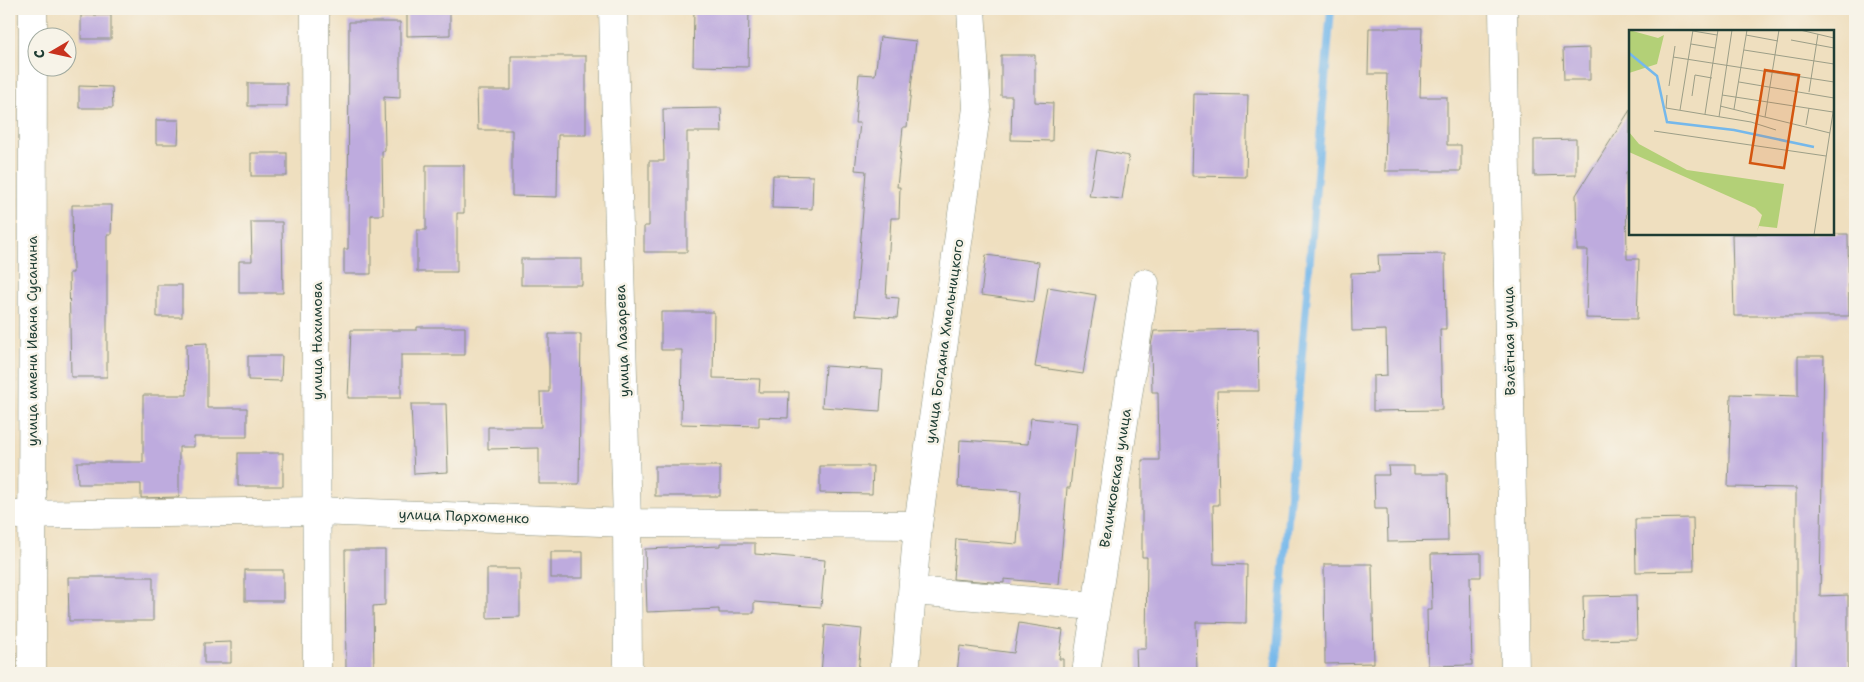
<svg xmlns="http://www.w3.org/2000/svg" width="1864" height="682" font-family="'Shantell Sans',sans-serif">
<rect width="100%" height="100%" fill="#f7f3e8"/>
<filter id="ink" filterUnits="userSpaceOnUse"><feTurbulence type="fractalNoise" baseFrequency=".02" numOctaves="2"/><feDisplacementMap in="SourceGraphic" scale="10" xChannelSelector="R" yChannelSelector="G"/><feConvolveMatrix kernelMatrix="1 2 1 2 8 2 1 2 1" color-interpolation-filters="sRGB"/></filter>
<filter id="wash" filterUnits="userSpaceOnUse"><feTurbulence type="fractalNoise" baseFrequency=".0096" numOctaves="4" result="noise"/><feDisplacementMap in="SourceGraphic" scale="20" xChannelSelector="R" yChannelSelector="G"/><feGaussianBlur stdDeviation="1.12" result="paint"/><feColorMatrix in="noise" values="0 0 0 0 0 0 0 0 0 0 0 0 0 0 0 0 0 1.4 0 .05"/><feComposite in="paint" operator="in"/></filter>
<g filter="url(#wash)">
<rect width="100%" height="100%" fill="#efdfbf"/>
<g fill="none" stroke-linecap="round" stroke-linejoin="round">
<polyline stroke="#75b8eb" stroke-width="8" points="1275,673 1331,9"/>
</g>
<g id="blocks">
<g fill="#beabde">
<polygon points="407,9 450,9 450,35 407,36"/>
<polygon points="694,9 749,9 748,67 693,66"/>
<rect x="81" y="15" width="30" height="24"/>
<polygon points="349,22 400,22 400,98 384,97 385,151 382,151 383,215 371,215 371,274 344,274 344,249 348,249"/>
<polygon points="1369,28 1422,28 1420,97 1447,97 1447,145 1461,145 1461,171 1385,171 1387,74 1368,74"/>
<polygon points="880,37 916,41 907,127 903,127 897,187 900,187 899,218 891,218 886,297 899,298 897,318 855,315 866,171 855,170 860,123 855,123 859,74 875,75"/>
<polygon points="1590,48 1590,80 1564,80 1563,49"/>
<polygon points="1001,55 1035,55 1035,102 1053,103 1052,141 1011,140 1012,96 1001,96"/>
<polygon points="511,56 586,56 586,135 558,135 557,197 512,196 512,130 478,130 477,90 511,90"/>
<rect x="248" y="83" width="39" height="23"/>
<polygon points="79,86 112,87 113,108 79,108"/>
<polygon points="1194,94 1248,95 1246,177 1192,176"/>
<polygon points="721,108 722,132 687,132 687,252 644,252 644,226 649,226 649,161 664,161 663,109"/>
<polygon points="1630,110 1630,171 1626,172 1627,259 1639,259 1637,319 1586,318 1588,250 1577,250 1576,195"/>
<polygon points="156,120 179,120 178,144 156,144"/>
<polygon points="1576,139 1576,175 1534,176 1534,140"/>
<polygon points="1097,150 1129,156 1122,199 1089,196"/>
<rect x="251" y="153" width="36" height="23"/>
<polygon points="426,165 464,165 464,213 457,213 457,272 417,272 417,230 426,230"/>
<polygon points="773,175 813,176 812,209 772,208"/>
<polygon points="72,205 112,205 111,235 107,235 107,377 71,377 69,273 73,273"/>
<polygon points="251,222 282,222 283,293 239,293 239,261 252,261"/>
<polygon points="1732,234 1848,234 1849,316 1734,316"/>
<polygon points="1445,254 1446,329 1440,329 1442,410 1373,411 1373,376 1387,375 1386,330 1352,331 1351,273 1379,272 1378,255"/>
<polygon points="986,255 1039,262 1034,302 981,295"/>
<rect x="521" y="259" width="61" height="26"/>
<rect x="157" y="285" width="25" height="32"/>
<polygon points="1048,287 1096,295 1083,374 1035,367"/>
<polygon points="661,312 714,312 713,378 760,379 759,392 789,392 788,418 759,417 759,426 681,424 682,350 661,350"/>
<polygon points="417,327 465,327 465,355 401,355 401,398 348,398 351,330 417,330"/>
<polygon points="1258,329 1259,391 1217,391 1219,505 1213,505 1214,564 1247,565 1246,623 1196,622 1197,673 1137,673 1136,649 1146,649 1147,557 1142,557 1142,460 1159,460 1158,392 1152,392 1151,345 1154,331"/>
<polygon points="549,334 581,334 579,484 539,484 539,448 488,449 488,427 541,427 540,392 549,392"/>
<polygon points="207,343 207,408 247,408 247,437 194,437 194,447 179,447 179,497 141,498 141,484 78,484 77,462 143,462 143,395 187,395 186,344"/>
<polygon points="248,356 282,356 281,381 248,380"/>
<polygon points="1798,356 1824,356 1820,596 1848,595 1848,673 1796,673 1796,488 1728,487 1731,394 1798,396"/>
<polygon points="825,366 883,370 880,411 822,407"/>
<polygon points="411,404 446,404 448,472 414,474"/>
<polygon points="1031,418 1077,423 1070,488 1067,488 1059,584 1004,579 1004,583 953,579 956,539 1017,544 1021,491 958,487 960,440 1028,444"/>
<rect x="238" y="453" width="45" height="33"/>
<rect x="655" y="466" width="65" height="30"/>
<polygon points="820,466 873,466 872,494 820,493"/>
<polygon points="1388,466 1414,466 1414,474 1447,474 1448,541 1388,542 1387,509 1375,509 1374,475 1389,475"/>
<polygon points="1693,518 1694,571 1636,572 1635,519"/>
<polygon points="720,543 755,543 755,554 825,560 821,607 754,602 754,613 719,613 719,609 647,612 645,549 720,546"/>
<polygon points="345,550 385,550 385,605 373,606 374,673 346,673"/>
<rect x="551" y="552" width="32" height="26"/>
<polygon points="1481,553 1481,577 1470,577 1472,665 1428,666 1427,610 1432,610 1431,554"/>
<polygon points="1324,564 1372,564 1374,663 1325,664"/>
<polygon points="487,569 520,569 520,617 487,618"/>
<rect x="245" y="570" width="38" height="31"/>
<polygon points="68,577 153,577 153,621 69,621"/>
<polygon points="1636,595 1637,639 1584,640 1583,596"/>
<polygon points="1019,623 1063,630 1059,659 1063,659 1063,673 957,673 960,646 1014,653"/>
<polygon points="825,625 862,629 858,673 821,673"/>
<polygon points="231,642 231,663 204,663 204,643"/>
</g>
</g>
</g>
<g filter="url(#ink)">
<use href="#blocks" fill-opacity="0" stroke="#878e7a" stroke-width="1"/>
<g fill="none" stroke-linecap="round" stroke-linejoin="round">
<defs>
<g id="minor">
<polyline points="315,9 317,673"/>
<polyline points="613,9 627,523 628,673"/>
<polyline points="1503,9 1515,673"/>
<polyline points="9,515 317,511 627,523 918,525"/>
<polyline points="913,591 1095,606"/>
<polyline points="32,673 33,9"/>
<polyline points="905,673 918,525 977,108 971,9"/>
<polyline points="1086,673 1145,283"/>
</g>
</defs>
<use href="#minor" stroke="#878e7a" stroke-width="29"/>
<use href="#minor" stroke="#fff" stroke-width="28"/>
</g>
</g>
<g text-anchor="middle" dominant-baseline="central" stroke-width="5" stroke-linejoin="round" paint-order="stroke">
<g font-size="14" fill="#1f3d34" stroke="#f7f3e8">
<text transform="translate(32 341) rotate(-90)">улица имени Ивана Сусанина</text>
<text transform="translate(317 341) rotate(-90)">улица Нахимова</text>
<text transform="translate(622 341) rotate(-92)">улица Лазарева</text>
<text transform="translate(944 341) rotate(-82)">улица Богдана Хмельницкого</text>
<text transform="translate(1509 341) rotate(-91)">Взлётная улица</text>
<text transform="translate(1115 478) rotate(-81)">Величковская улица</text>
<text transform="translate(464 516) rotate(2)">улица Пархоменко</text>
</g>
</g>
<g transform="translate(1629 30)">
<rect width="205" height="205" fill="#efdfbf"/>
<path d="M0,0l29,8 6,-3 -7,29 -28,9zM0,102l10,12 48,26 97,14 -7,44 -18,-2 -2,5 5,-16 -7,-7 -126,-56z" fill="#b3d077"/>
<path fill="none" stroke="#75b8eb" stroke-width="2.5" d="M0,23l28,23 10,46 67,8 80,17"/>
<path fill="none" stroke="#9c9e87" stroke-width="1" d="M171,0l34,8M64,1l24,4M117,5l32,6M162,10l43,8M62,14l24,4M115,20l90,14M44,27l161,25M110,52l95,16M40,56l6,-40M180,62l9,-58M38,65l-1,13 85,14 25,8M93,65l111,17M63,66l3,-21 17,3M91,76l110,27M105,79l13,-79M51,80l13,-80M76,84l13,-84M90,87l13,-87M136,87l14,-87M177,95l3,-17M25,101l172,25M185,205l20,-129"/>
<path fill="#d45610" fill-opacity="0.15" stroke="#d45610" stroke-width="2.5" d="M136,40l34,5 -15,93 -34,-5z"/>
<rect width="205" height="205" fill="none" stroke="#1f3d34" stroke-width="2.5"/>
</g>
<rect width="1864" height="682" fill="none" stroke="#f7f3e8" stroke-width="30"/>
<g transform="translate(52 52) rotate(261)"><circle r="24" fill="#f7f3e8" stroke="#a1aaa0"/>
<path d="M0-4L9 19L0 12L-9 19Z" fill="#c8321e"/>
<text y="-8" font-size="14" font-weight="bold" text-anchor="middle" fill="#1f3d34">С</text>
</g>
</svg>
